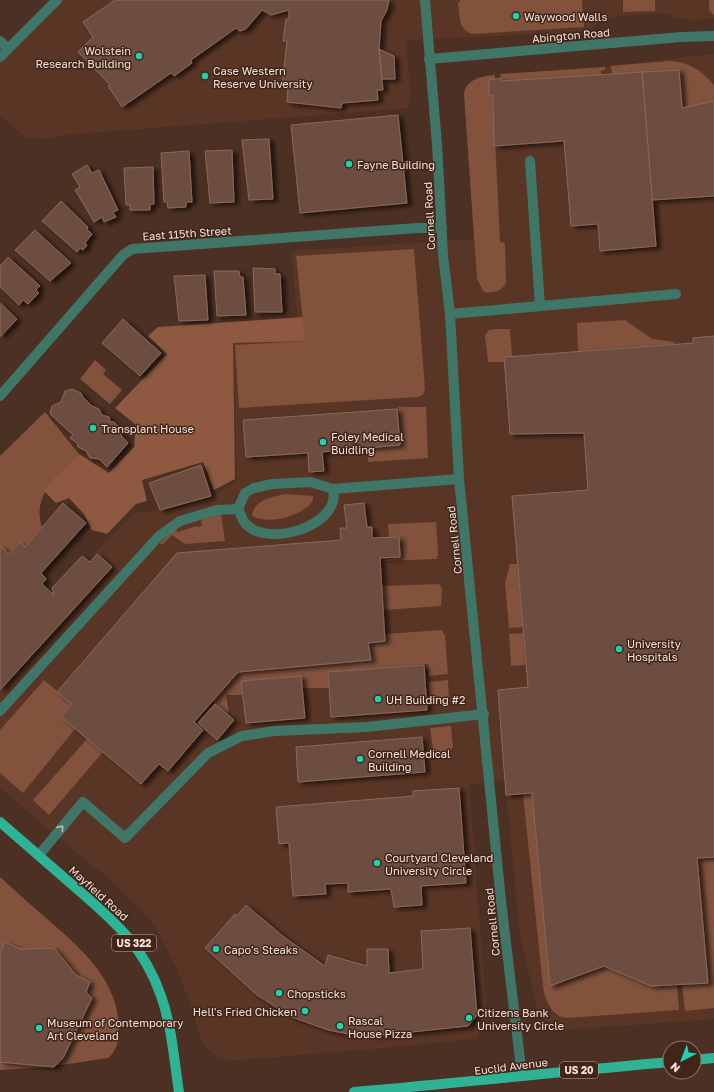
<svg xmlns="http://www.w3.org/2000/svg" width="714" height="1092" font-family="'Golos Text',sans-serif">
<defs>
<filter id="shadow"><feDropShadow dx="4.5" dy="2.5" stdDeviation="2" flood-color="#0009"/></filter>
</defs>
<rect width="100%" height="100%" fill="#4c3023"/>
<g fill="#593525">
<polygon points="57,0 714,0 714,19 691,20 678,18 662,13 645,14 615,17 597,24 587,32 406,40 411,91 409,108 64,135 49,139 25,137 0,116 0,57"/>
<polygon points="714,54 714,1019 566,1030 556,1028 543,1018 537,1007 520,936 505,780 469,785 487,1019 476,1039 383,1048 242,1060 228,1060 215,1055 207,1048 201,1040 190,1003 177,969 159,934 146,915 112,882 0,788 0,691 112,568 95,553 134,513 160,510 213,496 237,481 233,342 299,335 291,251 474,239 464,93 473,81"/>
</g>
<g fill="#82523d">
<path d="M461,0h121l2,27 -111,7c-15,-4 -13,-18 -15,-31z"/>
<polygon points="623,0 655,0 655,11 623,12"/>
<polygon points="709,0 714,0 714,15 709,10"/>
<path d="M668,61c20,0 33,9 46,24v16l-32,7 -4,-38 -66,4 -1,-8z"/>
<polygon points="605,67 605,70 601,71 601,75 502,81 500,74"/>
<path d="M495,75v4l-6,1v15l4,1 7,146 5,1 1,40c-5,9 -12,10 -22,9l-7,-13 -13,-185c2,-15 18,-18 31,-19z"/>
<polygon points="414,249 425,389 423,395 418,397 239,408 235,345 305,341 296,256"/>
<polygon points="625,320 652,339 674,342 674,344 578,351 577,323"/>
<polygon points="495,329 510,329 512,356 504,357 505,362 488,362 485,336 489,330"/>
<polygon points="95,360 106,370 103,374 122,390 110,404 80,379"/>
<polygon points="398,407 426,407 428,458 368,462 367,448 400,445"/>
<path d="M45,412l34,42c-20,19 -48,42 -37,73l-17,20 -5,-5 -11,12 -9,-8v-90z"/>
<path d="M285,494l28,2v3c-5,16 -49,28 -61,16 3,-16 21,-18 33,-21z"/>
<polygon points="221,514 225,541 185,544 172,535 162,545 160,543 176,528 177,532 197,526 197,527 202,526 201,520"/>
<polygon points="436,522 438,553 437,559 381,561 400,556 399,537 389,537 388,524"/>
<polygon points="510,564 517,564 523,627 509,628 505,583"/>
<polygon points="439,584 442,589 441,606 384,610 382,586"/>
<polygon points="442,630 445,636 448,674 429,676 428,664 328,672 329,688 302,688 301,676 241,681 242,695 226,695 229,712 227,714 212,701 238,672 370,661 368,643 385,641 385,634"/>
<polygon points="523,633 525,665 511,666 509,634"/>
<polygon points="44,680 72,704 61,717 75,729 23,793 0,773 0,730"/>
<polygon points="448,680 449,702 430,703 428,682"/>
<polygon points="451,726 453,747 447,754 434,755 430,728"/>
<polygon points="87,739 103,752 49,815 33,800"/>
<path d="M532,793l18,193 18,-5 36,-15 47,20h26l2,24 -112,8c-15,-1 -22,-18 -24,-31l-20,-193z"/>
<polygon points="714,857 714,1008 685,1011 682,985 708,983 697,858"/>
<path d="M0,877c18,16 35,32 53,47 32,28 65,58 66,104 0,12 -2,23 -11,30l-60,9 -48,3z"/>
</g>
<polygon fill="#8e5940" points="303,317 305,341 233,343 235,479 214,490 203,462 142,480 147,501 136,504 107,534 92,530 84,514 69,498 56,503 44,491 56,476 79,454 109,473 134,447 136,425 115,408 167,354 148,336 158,327"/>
<g fill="#6d4e40" stroke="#89695a" filter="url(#shadow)">
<polygon points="115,0 389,0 387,10 381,21 379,49 383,90 377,90 378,100 342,103 341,108 287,102 288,86 282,85 287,41 283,41 286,19 289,19 289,10 271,15 262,10 246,29 240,31 236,28 191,60 192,63 174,76 171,73 122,107 108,86 110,85 78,52 93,37 83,22"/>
<polygon points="379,49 394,56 395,79 382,79"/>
<polygon points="679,70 682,108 714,101 714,196 652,200 642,72"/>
<polygon points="642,72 656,246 600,251 598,224 571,226 564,141 494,146 493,96 489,95 489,80 501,78 502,81"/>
<polygon points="398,115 407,203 300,213 291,125"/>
<polygon points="269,139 273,199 249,200 242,140"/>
<polygon points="232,150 234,202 210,203 205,151"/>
<polygon points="189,151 192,202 186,202 186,207 168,208 167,202 164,202 161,153"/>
<polygon points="87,165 92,173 99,170 118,210 113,212 116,217 104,222 102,217 94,222 75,190 80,187 72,174"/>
<polygon points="153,167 154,204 150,204 150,210 130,210 130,205 126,205 124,168"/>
<polygon points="61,201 88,227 87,229 92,234 85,243 87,245 83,250 80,248 77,252 42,221"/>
<polygon points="35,230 71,263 50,281 15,250"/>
<polygon points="8,257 40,286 36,290 39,293 28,304 23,300 19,305 0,287 0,266"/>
<polygon points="253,268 275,269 275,274 280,274 282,312 255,312"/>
<polygon points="214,271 239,271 240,277 243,277 246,315 217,316"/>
<polygon points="205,275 208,320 179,321 174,276"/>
<polygon points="0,303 17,319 0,337"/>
<polygon points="123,319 161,353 140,376 102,343"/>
<polygon points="714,336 714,857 697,858 708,983 651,986 604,966 550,986 532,793 506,795 498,690 528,687 512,496 588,490 584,433 510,434 504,357 693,343 693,338"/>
<polygon points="72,389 81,393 83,397 92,406 99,409 102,415 109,417 110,422 114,422 118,426 121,435 128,443 107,467 99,459 90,458 86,451 78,447 77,443 70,438 73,435 50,414 52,406 61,402 65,391"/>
<polygon points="397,409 400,445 322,452 324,471 309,472 308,453 246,457 243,420"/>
<polygon points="201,465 211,496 160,510 149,483"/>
<polygon points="63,503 86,523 41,573 46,579 42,584 54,595 52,588 82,556 90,562 97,554 112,567 0,690 0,546 9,554 20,542 25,547"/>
<polygon points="364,503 367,527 372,527 372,538 399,537 400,557 380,558 385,641 368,643 371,660 238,672 194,722 203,730 168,771 159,764 141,784 61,717 72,704 57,692 177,553 341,540 340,528 347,528 344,505"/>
<polygon points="424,665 427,710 331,717 328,672"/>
<polygon points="301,676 305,718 246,723 241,681"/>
<polygon points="215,704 234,720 217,740 198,723"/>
<polygon points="422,737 425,772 298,782 296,747"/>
<polygon points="459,788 466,883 421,886 422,905 394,907 391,889 348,892 348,883 325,884 326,894 293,896 289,843 279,844 276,807 413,796 413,791"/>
<polygon points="246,905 284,937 325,966 328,955 367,966 367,949 388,949 389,973 423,969 421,931 470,928 477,1015 468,1026 383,1035 348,1034 328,1030 292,1017 257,995 205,948 235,914 237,916"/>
<polygon points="5,942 20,949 54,948 76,975 90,982 86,992 92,998 63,1058 54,1067 0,1062 0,953"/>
</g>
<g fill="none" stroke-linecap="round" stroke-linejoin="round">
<g stroke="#407668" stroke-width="10">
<polyline points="0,41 8,49"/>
<polyline points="530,161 540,306"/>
<polyline points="450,314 676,294"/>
<path d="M333,489c9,37 -67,60 -88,34 -3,-3 -4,-10 -7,-14l7,-16 9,-5 18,-4 38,-2 23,7 126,-10"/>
<polyline points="0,711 159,536 180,521 217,510 238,509"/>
<polyline points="39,855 83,802 125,838 208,753 242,736 275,731 367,727 484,714"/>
</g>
<g stroke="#407668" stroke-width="10">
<polyline points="429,59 681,37 714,36"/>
<polyline points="0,396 123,255 132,249 417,228 442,228"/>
</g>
<g stroke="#407668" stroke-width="10">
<polyline points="425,0 437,144 443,255 450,314 459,479 501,901 522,1076"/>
<polyline points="0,57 57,0"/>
</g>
<g stroke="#2eb397" stroke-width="10">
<path d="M0,822c25,22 51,44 76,66 38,33 68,58 85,108 11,31 13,64 18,96"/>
<polyline points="694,1060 714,1058"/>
<path d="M354,1092c106,-9 211,-21 316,-30"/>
</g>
</g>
<defs><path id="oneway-chevron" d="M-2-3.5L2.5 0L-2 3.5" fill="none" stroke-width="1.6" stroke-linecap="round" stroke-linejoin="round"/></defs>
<use stroke="#b5bcb1" href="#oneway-chevron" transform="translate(61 828) rotate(-51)"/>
<g fill="#19d5b2" stroke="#412519" stroke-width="1.5">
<circle cx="516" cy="16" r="4"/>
<circle cx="139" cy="56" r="4"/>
<circle cx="205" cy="76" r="4"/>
<circle cx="349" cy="164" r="4"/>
<circle cx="93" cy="428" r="4"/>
<circle cx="323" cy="442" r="4"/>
<circle cx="619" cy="649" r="4"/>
<circle cx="378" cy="699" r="4"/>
<circle cx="360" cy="759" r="4"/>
<circle cx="377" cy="863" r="4"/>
<circle cx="216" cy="949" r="4"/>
<circle cx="279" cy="993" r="4"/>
<circle cx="305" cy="1011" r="4"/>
<circle cx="469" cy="1018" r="4"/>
<circle cx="340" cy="1026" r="4"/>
<circle cx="39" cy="1028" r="4"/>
</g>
<g text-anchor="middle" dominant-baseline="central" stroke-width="3" stroke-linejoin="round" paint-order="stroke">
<g fill="#412519" stroke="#bea99f" stroke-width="1">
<rect x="112" y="935" width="44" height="16" rx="3"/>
<rect x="560" y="1062" width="38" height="16" rx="3"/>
</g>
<g font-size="10" font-weight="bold" fill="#f4e1d9">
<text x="134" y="943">US 322</text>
<text x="579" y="1070">US 20</text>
</g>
<g font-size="11" fill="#f4e1d9" stroke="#412519" text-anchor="start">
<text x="524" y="16">Waywood Walls</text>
<text x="131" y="50" text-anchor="end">Wolstein<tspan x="131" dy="13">Research Building</tspan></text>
<text x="213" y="70">Case Western<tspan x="213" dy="13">Reserve University</tspan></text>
<text x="357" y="164">Fayne Building</text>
<text x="101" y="428">Transplant House</text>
<text x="331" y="436">Foley Medical<tspan x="331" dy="13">Buidling</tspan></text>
<text x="627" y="643">University<tspan x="627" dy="13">Hospitals</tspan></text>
<text x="386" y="699">UH Building #2</text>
<text x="368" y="753">Cornell Medical<tspan x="368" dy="13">Building</tspan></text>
<text x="385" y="857">Courtyard Cleveland<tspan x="385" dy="13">University Circle</tspan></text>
<text x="224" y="949">Capo's Steaks</text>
<text x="287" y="993">Chopsticks</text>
<text x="297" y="1011" text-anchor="end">Hell's Fried Chicken</text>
<text x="477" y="1012">Citizens Bank<tspan x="477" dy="13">University Circle</tspan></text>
<text x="348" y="1020">Rascal<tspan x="348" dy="13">House Pizza</tspan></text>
<text x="47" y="1022">Museum of Contemporary<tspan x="47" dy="13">Art Cleveland</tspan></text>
</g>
<g font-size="11" fill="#f4e1d9" stroke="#412519">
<text transform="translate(571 35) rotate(-5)">Abington Road</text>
<text transform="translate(429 216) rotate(-93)">Cornell Road</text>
<text transform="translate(187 233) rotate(-4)">East 115th Street</text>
<text transform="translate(454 540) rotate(-96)">Cornell Road</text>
<text transform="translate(99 893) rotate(42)">Mayfield Road</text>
<text transform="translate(492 922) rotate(-96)">Cornell Road</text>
<text transform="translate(511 1066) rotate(-7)">Euclid Avenue</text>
</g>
</g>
<g transform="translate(682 1060) rotate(222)"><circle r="19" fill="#412519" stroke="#897066"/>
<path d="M0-3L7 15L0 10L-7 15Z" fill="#19d5b2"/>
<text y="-6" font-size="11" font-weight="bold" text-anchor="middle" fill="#f4e1d9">N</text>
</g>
</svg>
